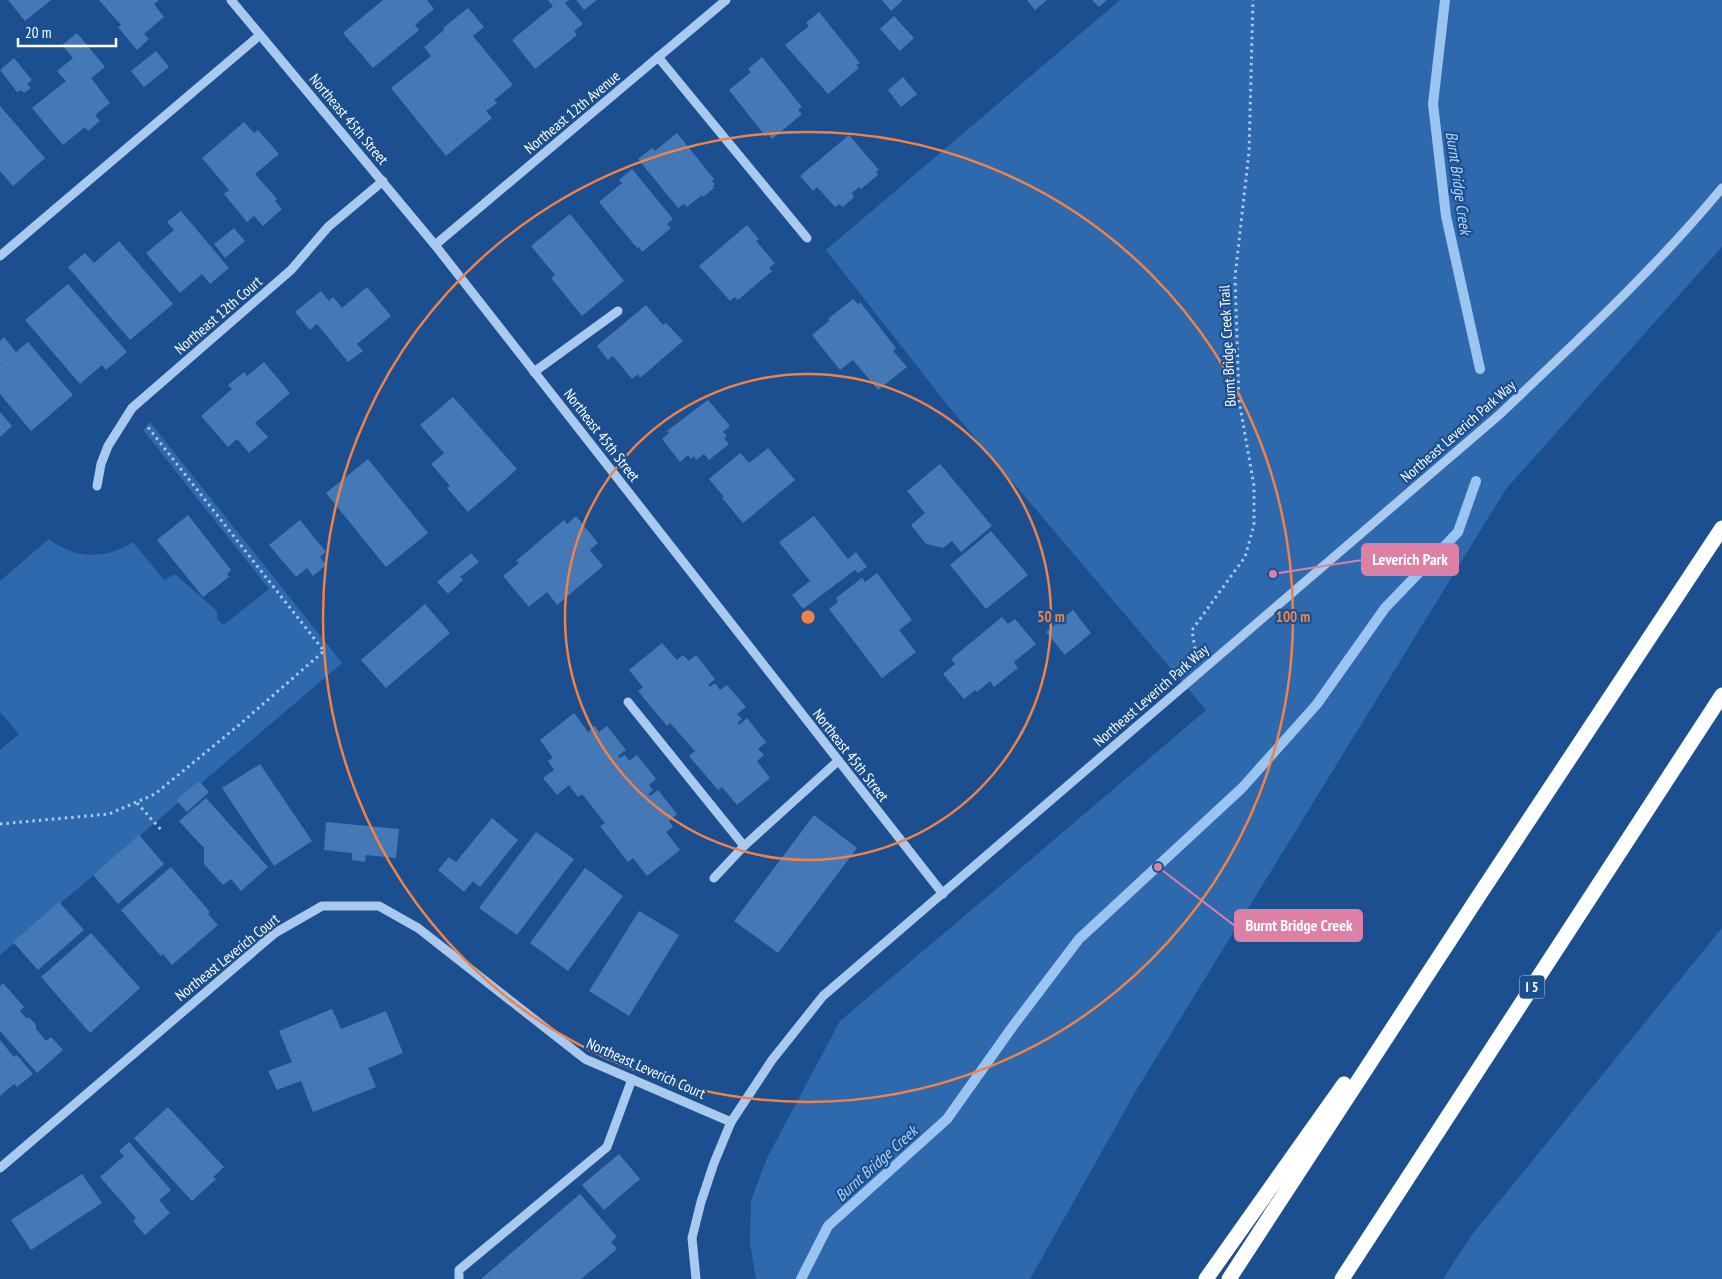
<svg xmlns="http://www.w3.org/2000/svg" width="1722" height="1279" font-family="'PT Sans Narrow',sans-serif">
<rect width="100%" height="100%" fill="#1b4f8f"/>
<g fill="#2e69ad">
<polygon points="1120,0 1722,0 1722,247 1506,489 1137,1089 1030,1279 756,1279 750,1243 751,1200 767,1158 840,1021 1007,880 1206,710 949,407 826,250"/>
<path d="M150,422l192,241 -342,292v-205l19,-16 -19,-22v-131l49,-42c25,20 57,21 84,3l31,38 11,-6 42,37v8l5,5h3l44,-35 -126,-159z"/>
<polygon points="1722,928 1722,1279 1443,1279 1471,1236"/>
</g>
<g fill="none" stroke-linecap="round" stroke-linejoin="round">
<g stroke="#9cc4f0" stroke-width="10">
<polyline points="1445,0 1433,104 1446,216 1480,369"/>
<polyline points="801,1279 828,1226 947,1119 1013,1026 1079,939 1242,788 1317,704 1385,608 1458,532 1476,481"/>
</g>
</g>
<g fill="#4478b7">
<polygon points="8,0 51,0 25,21"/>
<polygon points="99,0 159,0 154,4 164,17 144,34 149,39 137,50 118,27 121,25"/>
<polygon points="383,0 427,0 434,9 415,25 419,30 373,68 343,33"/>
<polygon points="548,0 569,0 565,3 583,24 574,31 577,35 535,69 512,40 553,6"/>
<polygon points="576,0 597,0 584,10"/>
<polygon points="882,0 903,0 891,11"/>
<polygon points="1027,0 1047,0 1035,10"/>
<polygon points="1092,0 1107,0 1099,7"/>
<polygon points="468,8 484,27 473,36 513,85 494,100 497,103 486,111 492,118 446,156 391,88 431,56 424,47 444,30 443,28"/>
<polygon points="819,12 860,63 856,65 859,68 828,94 785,45 809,26 806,23"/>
<polygon points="894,16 914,38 900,51 880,29"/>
<polygon points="77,33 105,67 91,78 110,103 95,115 100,121 88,131 85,127 63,145 32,108 66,81 57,71 73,58 62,45"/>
<polygon points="156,51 169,67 144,87 131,71"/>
<polygon points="762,57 802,107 798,110 802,114 772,139 768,134 766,137 729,90 751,72 748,69"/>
<polygon points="14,58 32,80 27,84 31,88 24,93 21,90 17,92 0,70"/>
<polygon points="903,77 917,94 901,107 888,90"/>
<polygon points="0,106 45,158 13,186 0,171"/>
<polygon points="244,122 254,133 258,130 279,154 255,174 277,199 275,201 282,209 263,226 254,216 247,222 224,194 229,190 202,158"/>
<polygon points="677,133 714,179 712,181 715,184 713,186 714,188 703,197 702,195 687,207 684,204 678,208 638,159 652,148 655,151"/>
<polygon points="849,135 879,170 876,172 878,175 861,189 859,187 852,193 854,197 843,207 839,204 835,207 817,187 813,191 800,176"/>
<polygon points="632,169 673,219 667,224 671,228 642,252 639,247 637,248 599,202 622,183 619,180"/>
<polygon points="181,211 229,268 210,284 202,274 180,293 146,253 174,230 167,222"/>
<polygon points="570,214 624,281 582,316 551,278 555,275 531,246"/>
<polygon points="747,225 759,239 756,241 775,263 769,268 772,271 738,300 735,297 730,301 699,266"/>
<polygon points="234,228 245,241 225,258 214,244"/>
<polygon points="119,241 173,304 130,340 68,267 85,253 94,263"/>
<polygon points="68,284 127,352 106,370 102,365 80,384 25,320"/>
<polygon points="367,287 391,316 357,344 363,351 348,362 317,324 310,330 295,312 321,291 329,301 333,297 342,308"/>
<polygon points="853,299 858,304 860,302 896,348 893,351 907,367 878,390 853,360 840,370 812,335 829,321 828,319"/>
<polygon points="646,305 663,325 666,323 683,341 640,378 638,374 632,379 613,356 608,360 597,346"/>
<polygon points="4,337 16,352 28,342 73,395 31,431 0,394 0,365 1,364 0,363 0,341"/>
<polygon points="264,362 290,393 255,423 268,437 249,453 237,439 228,447 201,416 232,389 228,385 244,372 247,376"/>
<polygon points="453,397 517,469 468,512 447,488 450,486 431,464 444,453 420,425"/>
<polygon points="708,400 730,426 723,432 727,436 724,438 729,444 709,460 704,454 696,460 694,456 691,459 688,455 680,462 662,439 669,433 667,431"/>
<polygon points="0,412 12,426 0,437"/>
<polygon points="768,448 795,480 743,523 722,498 724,497 709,479 740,453 749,463"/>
<polygon points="368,459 428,533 386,567 326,493"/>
<polygon points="940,464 992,526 961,552 952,541 943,548 926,544 911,525 925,513 907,491"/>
<polygon points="188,515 231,570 227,574 229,577 203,597 157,540"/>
<polygon points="576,516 598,543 590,550 603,566 557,605 547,592 529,607 503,576 519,563 516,561 564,520 567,524"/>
<polygon points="814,516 848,559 856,552 867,567 858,573 855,570 803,609 792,595 810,581 779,542"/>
<polygon points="300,520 326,552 320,557 326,565 313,576 307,568 296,577 269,545"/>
<polygon points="991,531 1028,575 986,609 950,565"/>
<polygon points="471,553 479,562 460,577 463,580 448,594 437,582"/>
<polygon points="877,573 912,620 899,630 916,652 882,678 829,609 838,602 836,598 862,578 865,582"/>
<polygon points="425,604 450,633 386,688 361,660"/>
<polygon points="1073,610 1091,633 1065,655 1046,632"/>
<polygon points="1002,617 1008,624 1015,619 1036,644 1014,662 1018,668 994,687 990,681 977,692 975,690 964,699 943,674 955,664 951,659"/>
<polygon points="662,643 677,660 683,655 689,661 696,655 715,679 708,685 710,687 715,683 720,690 727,685 746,707 737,714 742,719 738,722 739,725 747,718 766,742 758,749 764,755 757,761 770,778 737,805 722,787 718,790 689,756 695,751 670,723 667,726 638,691 643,687 629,670"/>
<polygon points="574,713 588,732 595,726 599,732 607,726 626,750 618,756 620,758 625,755 629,761 637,755 656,779 649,785 653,790 648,794 650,796 658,790 677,814 669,821 673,827 666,832 680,850 647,876 633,858 628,862 600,826 605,823 582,794 578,797 569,785 557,795 543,778 554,770 548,761 553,758 540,740"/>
<polygon points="260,764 312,841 274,866 222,788"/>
<polygon points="199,781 209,792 187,812 176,800"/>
<polygon points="206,798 268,867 241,891 231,879 223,885 204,864 204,846 203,847 179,821"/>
<polygon points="814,815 857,848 778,953 734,921"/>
<polygon points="492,818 518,840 480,887 473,881 464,892 438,870 449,857 456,862"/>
<polygon points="326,822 399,829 396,858 366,855 365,862 352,860 352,853 324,850"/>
<polygon points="536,832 574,859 517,935 479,908"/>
<polygon points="139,835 164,864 118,904 93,875"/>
<polygon points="171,867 210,912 208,914 218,925 172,965 163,954 161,956 121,910"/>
<polygon points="585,868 623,896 568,971 530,943"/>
<polygon points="59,902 84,930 38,970 13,942"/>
<polygon points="639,911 679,935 629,1016 589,991"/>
<polygon points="91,933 140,988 90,1033 41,977"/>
<polygon points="3,983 24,1007 20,1011 26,1018 30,1018 36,1025 36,1029 46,1041 51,1037 63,1050 37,1073 0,1031 0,986"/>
<polygon points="332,1009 341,1029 386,1011 403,1053 368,1068 376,1087 313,1112 301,1081 277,1090 268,1071 292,1062 279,1031"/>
<polygon points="0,1040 14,1057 17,1055 33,1074 17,1087 14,1084 0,1096"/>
<polygon points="168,1107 224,1167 213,1177 216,1179 192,1201 134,1138"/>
<polygon points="129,1142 171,1190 159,1200 170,1213 145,1235 133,1221 136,1218 100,1177 124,1156 119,1151"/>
<polygon points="619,1154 640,1179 604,1210 582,1185"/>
<polygon points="82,1174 102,1203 31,1250 11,1220"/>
<polygon points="580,1194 617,1237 611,1242 617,1249 581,1279 481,1279"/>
</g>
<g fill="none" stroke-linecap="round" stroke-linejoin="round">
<g stroke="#a9c9ee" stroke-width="3" stroke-dasharray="2.5 4" stroke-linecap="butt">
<polyline points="1195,649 1192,630 1245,557 1254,525 1254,486 1239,400 1235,277 1249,152 1253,0"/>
<polyline points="137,803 163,832"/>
<polyline points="0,824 109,814 155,794 239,725 324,651 147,426"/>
</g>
<g stroke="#a9c9ee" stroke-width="9">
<polyline points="231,0 435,245 943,894"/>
<polyline points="658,57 807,238"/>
<polyline points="435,245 726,0"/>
<polyline points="0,256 260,35"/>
<polyline points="534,372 618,311"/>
<polyline points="97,486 101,464 108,446 132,408 291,270 328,227 383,181"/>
<polyline points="628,702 744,846"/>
<polyline points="714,878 744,846 838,761"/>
<polyline points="0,1168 275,933 322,906 379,906 418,928 585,1059 731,1122"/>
<polyline points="459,1279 459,1270 607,1147 632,1079"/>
<path d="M696,1279l-4,-41 9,-36 13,-39 17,-41 41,-62 51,-64 676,-581c77,-73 155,-145 223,-227"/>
</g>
<g stroke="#fff" stroke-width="15">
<polyline points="1206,1279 1344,1084"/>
<polyline points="1229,1279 1480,894 1722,528"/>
<polyline points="1342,1279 1722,695"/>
</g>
</g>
<g fill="none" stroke="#ee8249" stroke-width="2.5">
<circle cx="808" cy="617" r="243"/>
<circle cx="808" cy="617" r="485"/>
</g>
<g text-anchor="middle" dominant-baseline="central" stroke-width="4.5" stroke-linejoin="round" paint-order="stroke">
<rect fill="#1b4f8f" stroke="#bbcadd" stroke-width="1" x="1519.5" y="975.5" width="25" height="23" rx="4"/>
<g font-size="14" font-weight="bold" fill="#fff">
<text x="1532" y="987">I 5</text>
</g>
<g font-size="15" fill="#fff" stroke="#1b4f8f">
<text transform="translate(572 112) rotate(-40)">Northeast 12th Avenue</text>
<text transform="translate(349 119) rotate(50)">Northeast 45th Street</text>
<text transform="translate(218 315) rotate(-41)">Northeast 12th Court</text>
<text transform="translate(1227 346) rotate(-93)">Burnt Bridge Creek Trail</text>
<text transform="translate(1458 431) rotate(-41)">Northeast Leverich Park Way</text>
<text transform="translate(602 435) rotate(52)">Northeast 45th Street</text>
<text transform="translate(1151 695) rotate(-41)">Northeast Leverich Park Way</text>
<text transform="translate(851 755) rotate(52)">Northeast 45th Street</text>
<text transform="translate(227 957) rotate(-39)">Northeast Leverich Court</text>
<text transform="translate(646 1068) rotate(24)">Northeast Leverich Court</text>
</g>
<g font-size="16" font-style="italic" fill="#b5d3f5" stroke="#1b4f8f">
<text transform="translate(1459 183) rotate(82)">Burnt Bridge Creek</text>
<text transform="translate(876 1163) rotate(-42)">Burnt Bridge Creek</text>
</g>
</g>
<circle cx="808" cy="617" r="8" fill="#ee8249" stroke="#1b4f8f" stroke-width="2.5"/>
<g font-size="15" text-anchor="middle" font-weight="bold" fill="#ee8249" stroke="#1b4f8f" stroke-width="4.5" stroke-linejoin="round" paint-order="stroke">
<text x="1051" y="622">50 m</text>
<text x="1293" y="622">100 m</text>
</g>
<path fill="none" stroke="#dd80a5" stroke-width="2" d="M1273 574L1362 560M1158 867L1235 926"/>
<g fill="#dd80a5" stroke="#1b4f8f" stroke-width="2">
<circle cx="1273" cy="574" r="5"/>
<circle cx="1158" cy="867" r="5"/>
</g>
<g fill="#dd80a5" stroke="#dd80a5" stroke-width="2">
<rect x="1362" y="544" width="96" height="31" rx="5"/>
<rect x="1235" y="910" width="127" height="31" rx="5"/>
</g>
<g font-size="16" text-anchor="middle" font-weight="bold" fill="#fff">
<text x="1410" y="565">Leverich Park</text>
<text x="1299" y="931">Burnt Bridge Creek</text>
</g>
<path d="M18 38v8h98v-8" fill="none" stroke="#ffffff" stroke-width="2.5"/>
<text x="25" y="38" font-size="15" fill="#ffffff" stroke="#1b4f8f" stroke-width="4" paint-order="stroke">20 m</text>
</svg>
